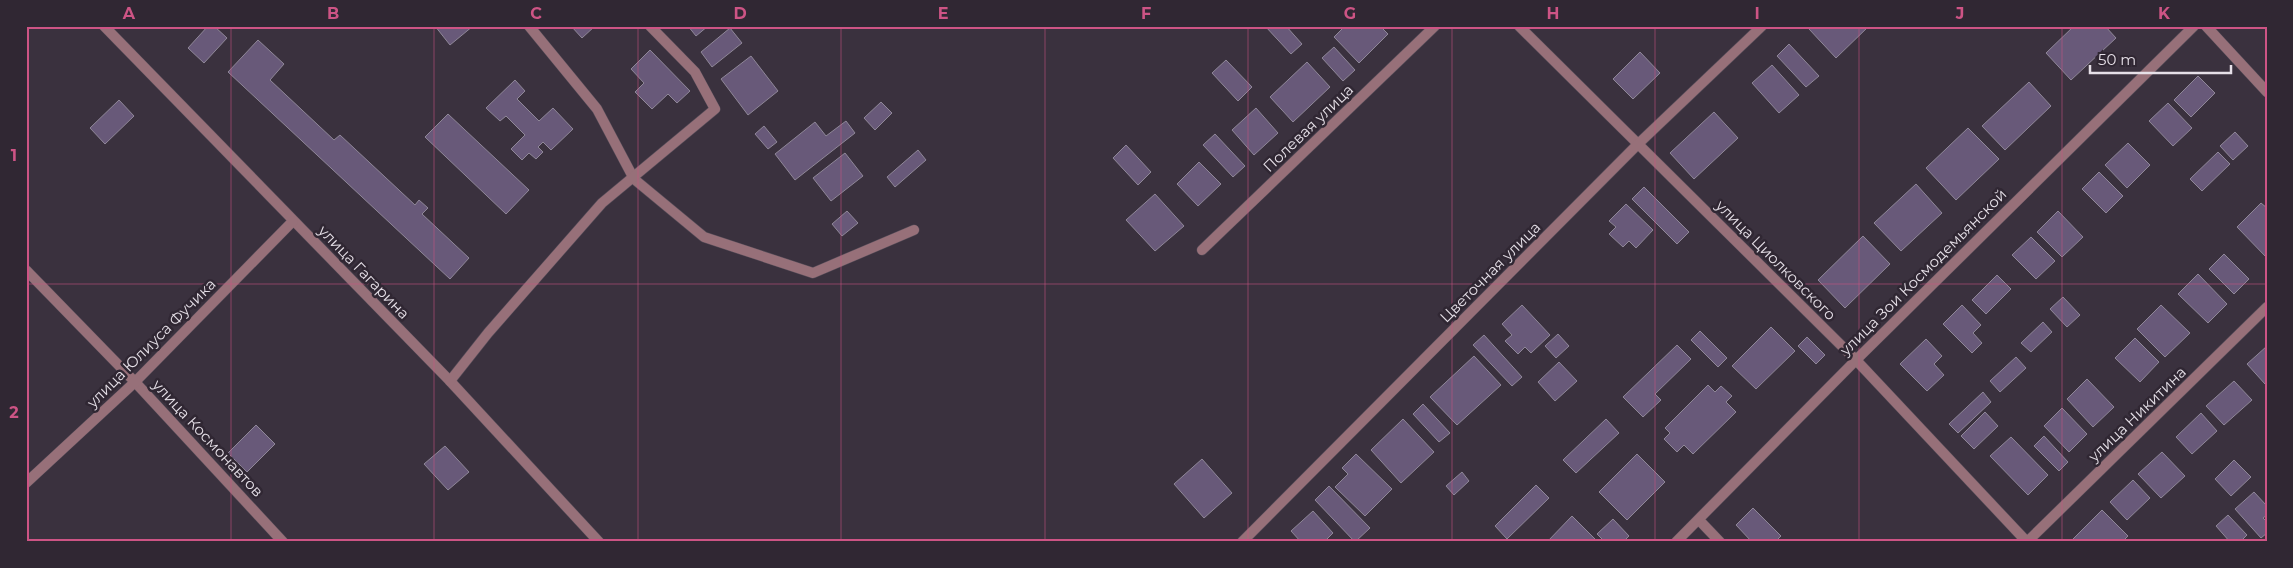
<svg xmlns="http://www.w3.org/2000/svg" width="2293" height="568" font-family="Montserrat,sans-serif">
<rect width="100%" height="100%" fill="#3a313e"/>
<g fill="#685979" stroke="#8f8798">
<polygon points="208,26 214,26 227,38 204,63 188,48"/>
<polygon points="435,26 473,26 450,45"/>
<polygon points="571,26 595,26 582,38"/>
<polygon points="688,26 708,26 696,36"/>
<polygon points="1265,26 1286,26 1302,44 1291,54"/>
<polygon points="1345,26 1380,26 1388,34 1359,63 1334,37"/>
<polygon points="1812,26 1869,26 1836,58 1809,29"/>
<polygon points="2074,26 2105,26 2116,38 2071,80 2046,53"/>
<polygon points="730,28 742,43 712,67 701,52"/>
<polygon points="258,40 284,64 270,80 334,140 340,135 415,205 419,200 428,208 422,214 469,258 450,279 228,72"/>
<polygon points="1789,44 1819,76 1806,87 1777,56"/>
<polygon points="1334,47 1355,70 1343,81 1322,58"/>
<polygon points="650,50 690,91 677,103 668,94 652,109 635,92 644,83 631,69"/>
<polygon points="1640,52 1660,73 1633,99 1613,79"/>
<polygon points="751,56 778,91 748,115 721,79"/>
<polygon points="1226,60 1252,87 1238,101 1212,73"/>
<polygon points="1307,62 1330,87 1293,122 1270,97"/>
<polygon points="1772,65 1799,95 1779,113 1752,83"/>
<polygon points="2198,76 2215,93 2191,117 2174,100"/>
<polygon points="515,80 525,91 517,99 539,121 553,108 573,129 551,150 543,142 538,147 543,152 536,159 529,153 522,160 511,149 525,135 506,116 500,121 486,108"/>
<polygon points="2029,82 2051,106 2005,150 1982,126"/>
<polygon points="119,100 134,116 105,144 90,128"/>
<polygon points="881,102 892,113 875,130 864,118"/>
<polygon points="2168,103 2192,128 2173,146 2149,121"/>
<polygon points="1256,108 1278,133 1254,155 1232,130"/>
<polygon points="1714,112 1738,138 1694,179 1670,153"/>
<polygon points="448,114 529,190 506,214 425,137"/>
<polygon points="846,121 855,133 795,180 775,154 815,122 826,136"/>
<polygon points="764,126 777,142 768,149 755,134"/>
<polygon points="1968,128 1999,159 1956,200 1926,168"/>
<polygon points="2235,132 2248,146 2233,160 2220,146"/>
<polygon points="1215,134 1245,166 1233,177 1203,145"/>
<polygon points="2128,143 2150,165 2127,188 2105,165"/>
<polygon points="1126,145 1151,172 1138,185 1113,158"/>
<polygon points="918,150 926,160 895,187 887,177"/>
<polygon points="2218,152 2230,164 2202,191 2190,179"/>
<polygon points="845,153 863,176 831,201 813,178"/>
<polygon points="1199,162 1221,184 1198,206 1177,184"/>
<polygon points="2099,172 2123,196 2106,213 2082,189"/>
<polygon points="1916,184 1942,213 1901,251 1874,223"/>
<polygon points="1644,187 1689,232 1677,244 1632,199"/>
<polygon points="1155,194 1184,226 1155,251 1126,220"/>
<polygon points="2261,203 2267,208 2267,258 2237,227"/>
<polygon points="1626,204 1653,230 1636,248 1629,241 1623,247 1609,234 1616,227 1609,221"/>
<polygon points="847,211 858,223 842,236 832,224"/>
<polygon points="2058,211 2083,237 2062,257 2037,232"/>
<polygon points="1863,236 1890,264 1845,308 1818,280"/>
<polygon points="2031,237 2055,261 2036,279 2012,255"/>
<polygon points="2224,254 2249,279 2234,294 2209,269"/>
<polygon points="2198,274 2227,304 2208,323 2178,294"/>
<polygon points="1997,275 2011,289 1986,314 1972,300"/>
<polygon points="2063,297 2080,315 2067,327 2050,309"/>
<polygon points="1522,305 1550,335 1531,353 1525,347 1518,354 1505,341 1512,335 1502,324"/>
<polygon points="1962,305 1981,325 1973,333 1982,343 1972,353 1943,324"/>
<polygon points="2161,305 2190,333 2165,357 2137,329"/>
<polygon points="2043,322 2052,332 2031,352 2021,343"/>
<polygon points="1771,327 1795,351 1756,389 1732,366"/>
<polygon points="1700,331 1727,358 1718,367 1691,340"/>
<polygon points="1558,334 1569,346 1556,358 1545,346"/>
<polygon points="1484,335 1522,377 1512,386 1473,345"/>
<polygon points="1807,337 1825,355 1816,364 1798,346"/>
<polygon points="2135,338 2159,362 2140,382 2115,358"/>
<polygon points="1926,339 1942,356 1934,364 1944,375 1927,391 1900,364"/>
<polygon points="1677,345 1691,359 1655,394 1661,400 1643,417 1623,397"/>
<polygon points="2267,346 2267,383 2265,384 2247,364"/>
<polygon points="1474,356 1501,385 1457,425 1430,397"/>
<polygon points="2016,357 2026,368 2000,392 1990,381"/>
<polygon points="1559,362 1577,381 1555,401 1538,382"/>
<polygon points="2087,379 2114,407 2093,427 2067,399"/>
<polygon points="2234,381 2252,400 2224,425 2206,406"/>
<polygon points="1708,385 1715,392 1721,386 1732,396 1726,402 1736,412 1693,454 1684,445 1677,452 1664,439 1670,433 1665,428"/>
<polygon points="1983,392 1991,402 1958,433 1949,424"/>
<polygon points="1423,404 1450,433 1439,442 1413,414"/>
<polygon points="2062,408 2087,434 2069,452 2044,426"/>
<polygon points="1985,412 1998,426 1974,449 1961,436"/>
<polygon points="2201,413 2217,431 2192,454 2176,437"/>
<polygon points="1403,419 1434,452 1401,483 1371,450"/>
<polygon points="1606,419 1619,433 1576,473 1563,460"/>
<polygon points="256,425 275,444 247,472 228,453"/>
<polygon points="2044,436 2068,462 2059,471 2034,446"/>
<polygon points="2011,437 2048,475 2028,495 1990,456"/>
<polygon points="445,446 469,472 448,490 424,464"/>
<polygon points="2162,452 2185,476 2161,498 2138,474"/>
<polygon points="1356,454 1392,489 1365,516 1335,487 1348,474 1342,468"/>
<polygon points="1637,454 1665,482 1627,520 1599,492"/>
<polygon points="1202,459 1232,493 1204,518 1174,484"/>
<polygon points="2234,460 2251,477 2231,496 2215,479"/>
<polygon points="1462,472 1469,481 1454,495 1446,486"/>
<polygon points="2133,480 2150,498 2127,520 2110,502"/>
<polygon points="1536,485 1549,498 1507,539 1495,526"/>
<polygon points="1329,486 1370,528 1355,542 1315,500"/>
<polygon points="2254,492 2267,506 2267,515 2263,518 2267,522 2267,533 2261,538 2235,509"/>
<polygon points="1753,508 1781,536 1775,542 1752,542 1736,525"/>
<polygon points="2102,510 2128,536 2122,542 2070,542"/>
<polygon points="1313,511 1333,533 1324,542 1301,542 1291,531"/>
<polygon points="2228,515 2247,535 2240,542 2230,542 2216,526"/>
<polygon points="1572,516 1598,542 1547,542"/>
<polygon points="1613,519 1629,536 1623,542 1605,542 1597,534"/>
</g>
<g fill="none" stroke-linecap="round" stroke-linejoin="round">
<defs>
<g id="street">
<polyline points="104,26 450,381 599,542"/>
<polyline points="529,26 597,109 634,179 704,237 813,273 914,230"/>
<polyline points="1519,26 1856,360 2027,542 2267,307"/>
<polyline points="2206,26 2267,92"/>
<polyline points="1202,250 1435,26"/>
<polyline points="26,270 135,382 283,542"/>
<polyline points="450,381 488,333 602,203 715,109 695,72 650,26"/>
<polyline points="26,483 135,382 293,221"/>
<polyline points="1699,520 1720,542"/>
<polyline points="1242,542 1637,145 1762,26"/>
<polyline points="1676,542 1856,360 2194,26"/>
</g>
</defs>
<use href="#street" stroke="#564d59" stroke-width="11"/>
<use href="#street" stroke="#977079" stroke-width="10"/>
</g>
<path fill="none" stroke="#cd5485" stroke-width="1" stroke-opacity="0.55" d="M231,26v516M434,26v516M638,26v516M841,26v516M1045,26v516M1248,26v516M1452,26v516M1655,26v516M1859,26v516M2062,26v516M26,284h2241"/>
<g text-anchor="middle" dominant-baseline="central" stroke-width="5" stroke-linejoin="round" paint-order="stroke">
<g font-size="15" fill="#e6e0e8" stroke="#302733">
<text transform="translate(1308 128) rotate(-44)">Полевая улица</text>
<text transform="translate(1776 260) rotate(45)">улица Циолковского</text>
<text transform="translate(364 272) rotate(46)">улица Гагарина</text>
<text transform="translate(1490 272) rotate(-45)">Цветочная улица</text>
<text transform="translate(1923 272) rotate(-45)">улица Зои Космодемьянской</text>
<text transform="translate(151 343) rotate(-45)">улица Юлиуса Фучика</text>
<text transform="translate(2137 414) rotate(-44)">улица Никитина</text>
<text transform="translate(208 438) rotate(47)">улица Космонавтов</text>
</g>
</g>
<rect width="2293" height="568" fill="none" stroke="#302733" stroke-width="55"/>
<path d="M2090 65v8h141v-8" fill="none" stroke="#e6e0e8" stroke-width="2.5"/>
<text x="2098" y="65" font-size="15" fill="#e6e0e8" stroke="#302733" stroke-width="4" paint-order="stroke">50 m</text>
<rect x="28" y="28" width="2238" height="512" fill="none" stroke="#cd5485" stroke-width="2"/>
<g font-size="16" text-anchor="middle" font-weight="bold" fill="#cd5485">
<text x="129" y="19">A</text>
<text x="333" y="19">B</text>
<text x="536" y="19">C</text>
<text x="740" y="19">D</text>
<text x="943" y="19">E</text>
<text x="1146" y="19">F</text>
<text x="1350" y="19">G</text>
<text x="1553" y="19">H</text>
<text x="1757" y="19">I</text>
<text x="1960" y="19">J</text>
<text x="2164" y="19">K</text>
<text x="14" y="161">1</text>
<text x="14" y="418">2</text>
</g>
</svg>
